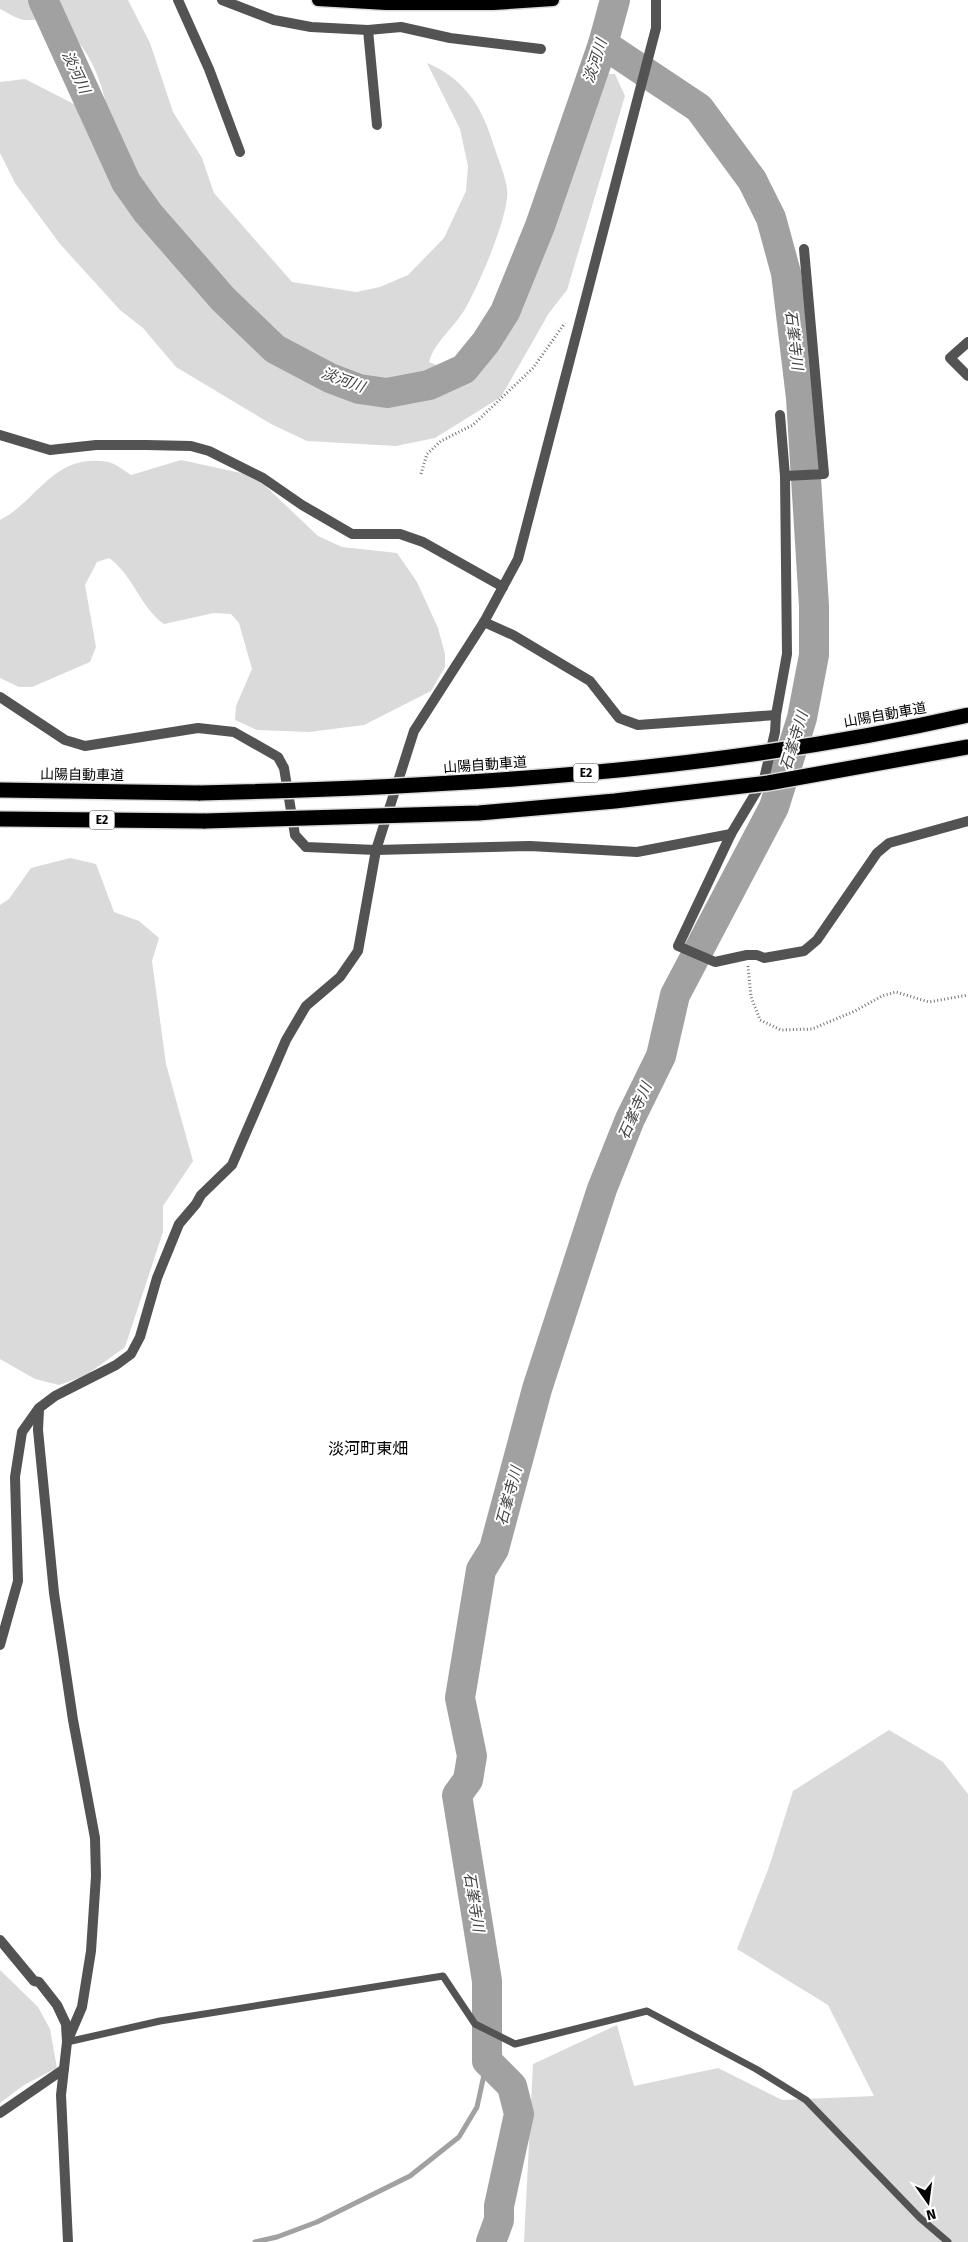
<svg xmlns="http://www.w3.org/2000/svg" width="968" height="2242" font-family="'Fira Sans','Noto Sans JP',sans-serif">
<rect width="100%" height="100%" fill="#fff"/>
<g fill="#dadada">
<path d="M0,0h128l22,43 23,69 29,46 12,35 78,89 64,10 24,-5 28,-12 36,-37 22,-47 2,-25 -8,-37 -33,-66c34,14 53,40 64,74 5,17 13,34 16,51 4,24 -29,99 -42,121 -11,19 -30,32 -36,53l12,5 13,-3 30,-27 31,-56 79,-197 9,-10h12l10,22 -58,194 -18,23 -48,84 -66,41 -39,8 -89,-5 -36,-17 -95,-57 -33,-39 -23,-18 -60,-66 -45,-61 -15,-30v-71l25,-3 84,43c-4,-36 -22,-89 -61,-101 -7,-2 -16,-1 -23,-1 -8,-1 -17,-7 -25,-11z"/>
<path d="M181,460l74,16 63,60 24,11 55,6 20,29 21,46 7,26v13l-14,24 -67,34 -55,7 -52,-2 -22,-10 1,-14 16,-37 -13,-46 -8,-9 -17,-1 -50,11c-24,-17 -31,-49 -55,-66l-12,4 -12,23 11,62 -6,15 -58,25h-13l-19,-9v-158c39,-20 53,-67 108,-58 7,1 17,9 23,13z"/>
<polygon points="70,858 96,864 114,912 139,921 159,938 152,961 166,1064 193,1161 163,1206 163,1232 125,1347 85,1376 59,1385 35,1379 0,1359 0,905 9,899 31,868"/>
<polygon points="889,1730 943,1762 968,1794 968,2242 524,2242 533,2064 617,2025 634,2086 718,2068 782,2100 874,2096 828,2005 737,1949 769,1867 793,1791"/>
<polygon points="0,1970 38,2007 50,2029 57,2068 24,2085 0,2103"/>
</g>
<g fill="none" stroke-linecap="round" stroke-linejoin="round">
<polyline stroke="#a1a1a1" stroke-width="5" points="255,2242 277,2237 317,2222 410,2176 459,2137 477,2107 487,2061"/>
<g stroke="#a1a1a1" stroke-width="30">
<polyline points="43,0 126,182 148,213 223,299 275,349 330,378 359,389 387,393 429,385 464,369 486,342 505,312 540,226 603,44 615,0"/>
<polyline points="491,2242 499,2220 499,2206 519,2114 512,2086 487,2061 487,1981 457,1795 468,1780 472,1756 460,1698 481,1570 494,1549 537,1389 602,1189 630,1119 661,1056 675,995 774,807 802,718 814,655 814,606 801,398 786,273 771,218 752,180 699,108 603,44"/>
</g>
<defs>
<polyline id="primary" points="318,0 386,4 493,4 553,0"/>
<g id="motorway">
<polyline points="0,790 200,793"/>
<polyline points="0,819 205,821"/>
</g>
</defs>
<use href="#primary" stroke="#dbdbdb" stroke-width="15"/>
<use href="#motorway" stroke="#dbdbdb" stroke-width="18"/>
<g stroke="#757575" stroke-width="3" stroke-dasharray="1 2.5" stroke-linecap="butt">
<polyline points="421,474 427,454 441,441 473,425 533,368 565,323"/>
<polyline points="748,966 751,997 760,1020 781,1030 812,1029 855,1011 882,996 896,992 929,1002 968,995"/>
</g>
<polyline stroke="#535353" stroke-width="7" points="67,2042 160,2021 443,1976 475,2024 515,2044 647,2011 756,2069 806,2100 920,2218 948,2242"/>
<g stroke="#535353" stroke-width="10">
<polyline points="178,0 209,69 240,152"/>
<polyline points="222,0 274,20 311,27 368,30 401,27 450,38 541,49"/>
<polyline points="368,30 377,125"/>
<polyline points="968,342 950,358 968,376"/>
<polyline points="780,415 785,476 787,654 776,715 775,732 764,779 731,834 678,946 715,962 747,955 757,955 764,958 804,951 817,940 877,853 889,843 968,821"/>
<polyline points="0,435 50,450 96,445 146,445 191,446 209,451 263,478 302,505 352,534 400,534 423,542 503,587"/>
<polyline points="785,476 824,474 804,249"/>
<polyline points="484,622 513,635 590,681 619,718 638,725 776,715"/>
<polyline points="0,697 65,740 85,746 198,728 234,732 278,757 284,768 295,835 306,847 376,850 530,846 637,852 731,834"/>
<polyline points="39,1409 38,1430 54,1593 73,1720 95,1838 96,1876 91,1951 82,2007 67,2042"/>
<polyline points="0,1645 18,1581 15,1477 22,1432 39,1408 55,1396 116,1365 131,1354 140,1337 157,1278 179,1224 196,1204 201,1195 232,1165 286,1040 306,1006 340,977 358,951 376,850 414,731 484,622 518,559 656,28 656,0"/>
<polyline points="0,1940 34,1981 39,1982 57,2005 66,2024 67,2042 61,2095 68,2242"/>
<polyline points="0,2113 64,2069"/>
</g>
<use href="#primary" stroke="#000" stroke-width="12"/>
<use href="#motorway" stroke="#000" stroke-width="15"/>
<defs>
<g id="motorway-bridge">
<path d="M200,793c257,-6 516,-21 768,-78"/>
<polyline points="205,821 479,813 615,801 768,783 968,747"/>
</g>
</defs>
<use href="#motorway-bridge" stroke="#dbdbdb" stroke-width="18" stroke-linecap="butt"/>
<use href="#motorway-bridge" stroke="#000" stroke-width="15"/>
</g>
<g text-anchor="middle" dominant-baseline="central" stroke-width="4" stroke-linejoin="round" paint-order="stroke">
<g fill="#fff" stroke="#4c4c4c" stroke-width="1">
<rect x="573.5" y="763.5" width="25" height="19" rx="4"/>
<rect x="89.5" y="810.5" width="25" height="19" rx="4"/>
</g>
<g font-size="12" font-weight="bold" fill="#000">
<text x="586" y="773">E2</text>
<text x="102" y="820">E2</text>
</g>
<g font-size="14" fill="#000" stroke="#fff">
<text transform="translate(885 715) rotate(-10)">山陽自動車道</text>
<text transform="translate(485 765) rotate(-4)">山陽自動車道</text>
<text transform="translate(82 775) rotate(1)">山陽自動車道</text>
</g>
<g font-size="15" font-style="italic" fill="#424242" stroke="#fff">
<text transform="translate(595 61) rotate(-72)">淡河川</text>
<text transform="translate(76 72) rotate(65)">淡河川</text>
<text transform="translate(794 340) rotate(83)">石峯寺川</text>
<text transform="translate(343 380) rotate(20)">淡河川</text>
<text transform="translate(794 741) rotate(-73)">石峯寺川</text>
<text transform="translate(635 1111) rotate(-66)">石峯寺川</text>
<text transform="translate(509 1496) rotate(-75)">石峯寺川</text>
<text transform="translate(474 1902) rotate(81)">石峯寺川</text>
</g>
<g font-size="16" fill="#000" stroke="#fff">
<text x="368" y="1448">淡河町東畑</text>
</g>
</g>
<g transform="translate(928 2202) rotate(166)" stroke="#ffffff" stroke-width="4" paint-order="stroke">
<path d="M0-4L9 19L0 12L-9 19Z" fill="#000000"/>
<text y="-8" font-size="14" font-weight="bold" text-anchor="middle" fill="#000000">N</text>
</g>
</svg>
